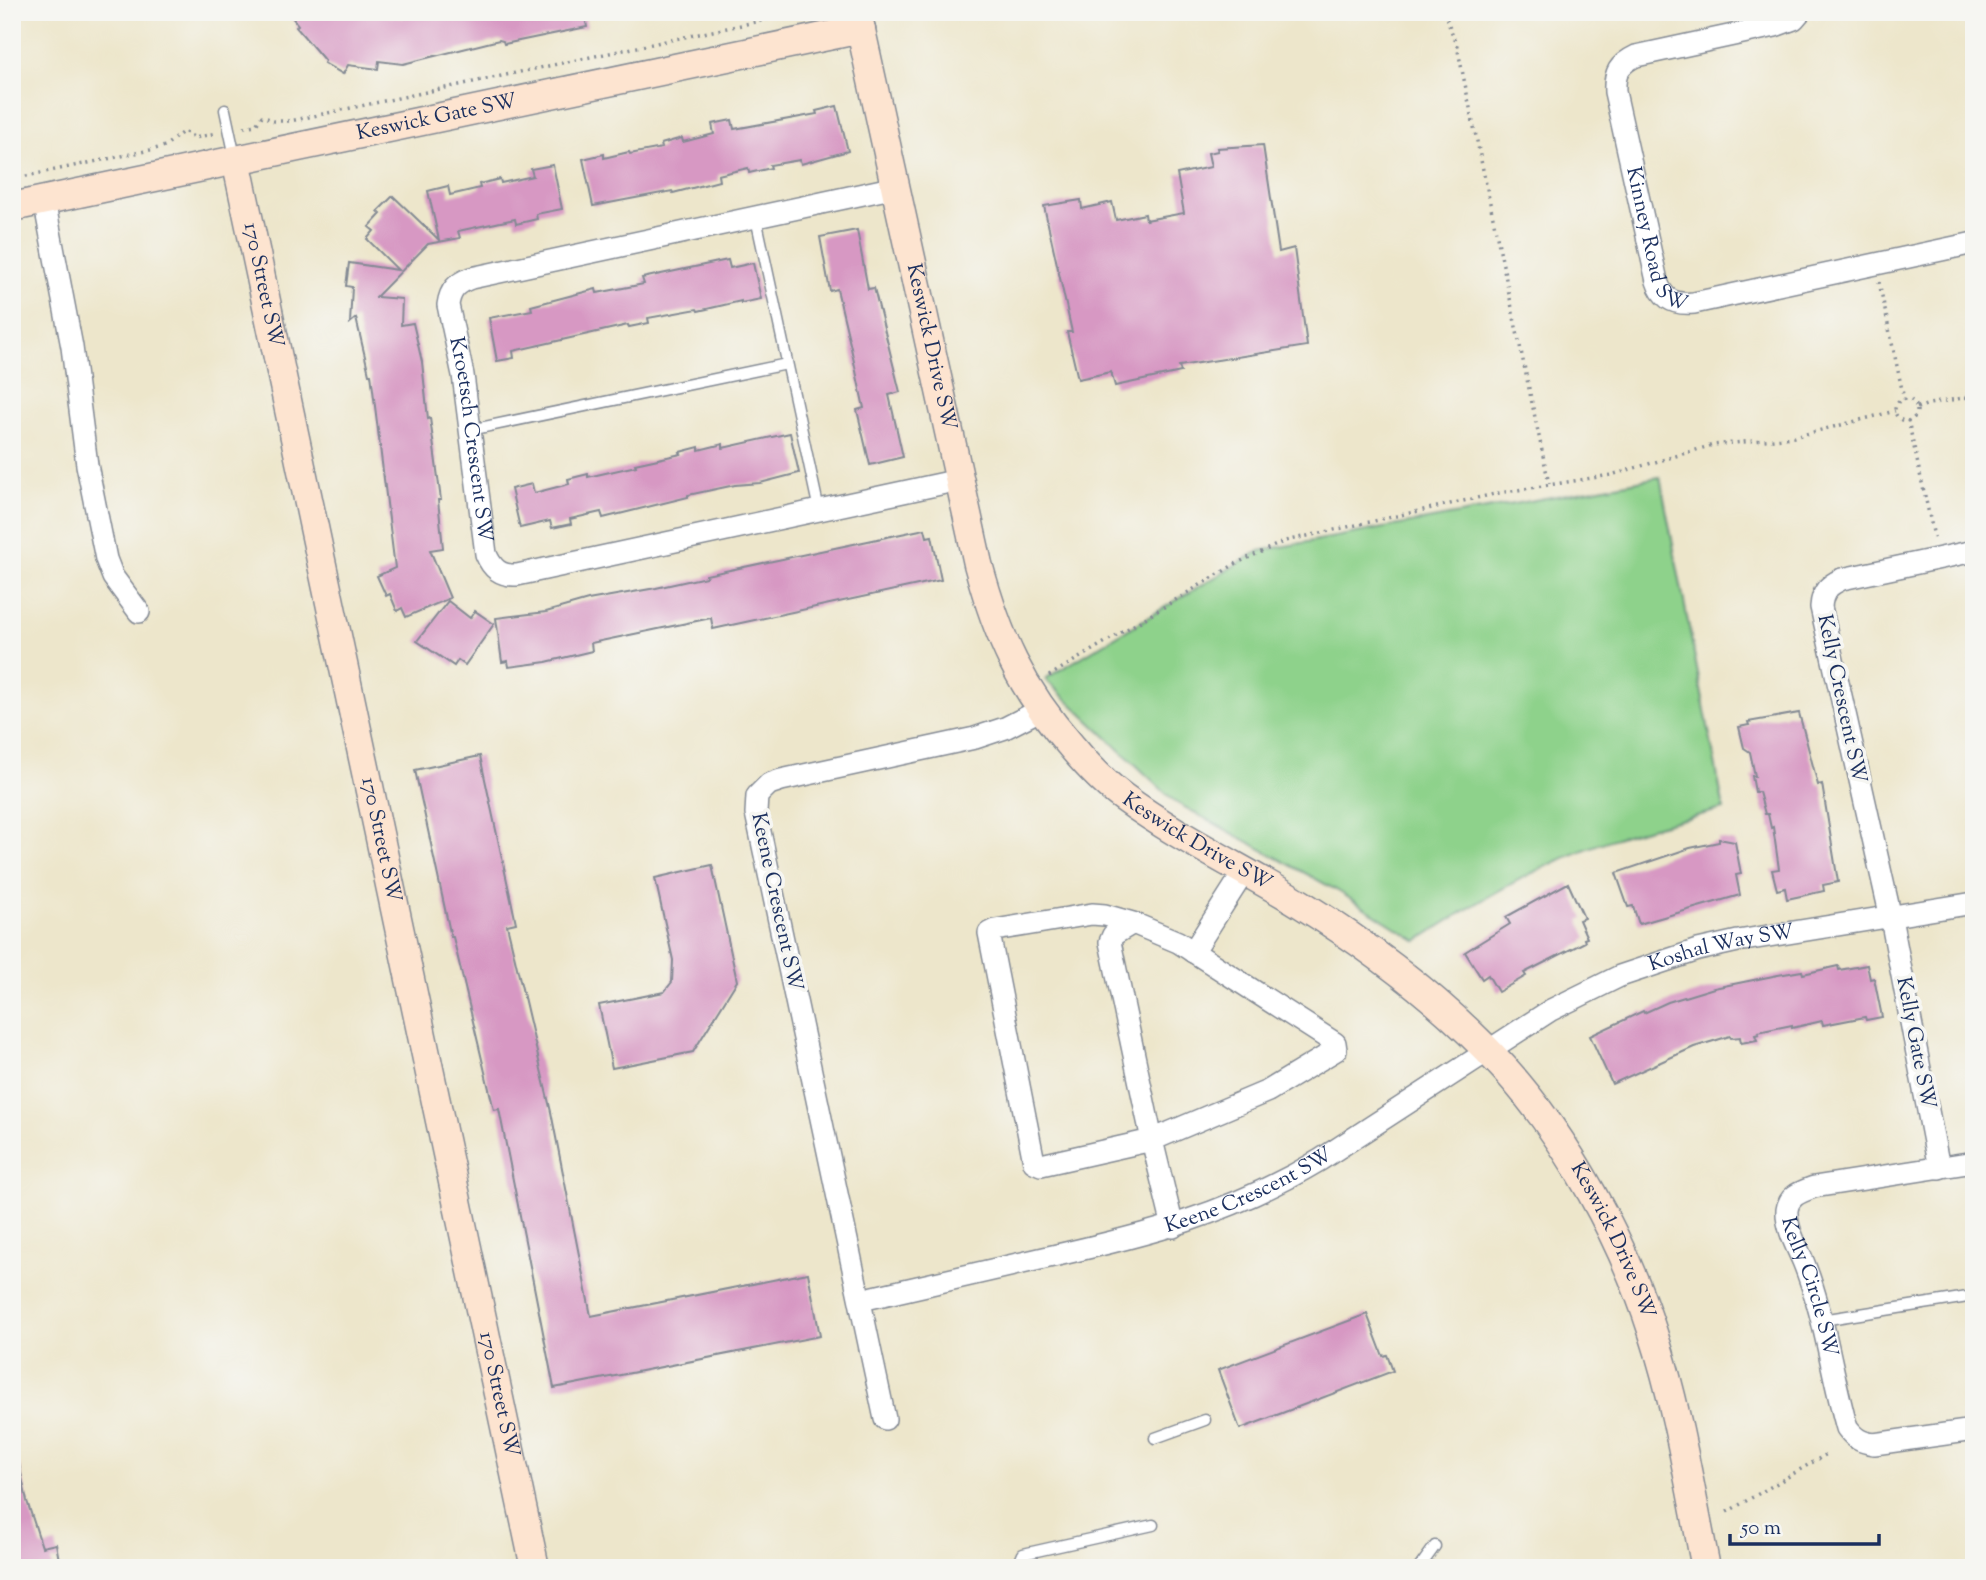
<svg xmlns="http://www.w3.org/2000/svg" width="1986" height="1580" font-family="'Sorts Mill Goudy',serif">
<rect width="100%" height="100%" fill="#f6f6f2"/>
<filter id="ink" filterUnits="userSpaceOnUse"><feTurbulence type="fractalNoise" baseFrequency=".0143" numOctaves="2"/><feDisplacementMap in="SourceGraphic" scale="14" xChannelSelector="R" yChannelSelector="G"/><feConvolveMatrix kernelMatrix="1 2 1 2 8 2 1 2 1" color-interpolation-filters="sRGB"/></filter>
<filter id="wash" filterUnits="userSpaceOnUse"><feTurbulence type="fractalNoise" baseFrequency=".00686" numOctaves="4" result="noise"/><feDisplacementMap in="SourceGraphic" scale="28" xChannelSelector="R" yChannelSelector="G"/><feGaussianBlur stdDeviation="1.57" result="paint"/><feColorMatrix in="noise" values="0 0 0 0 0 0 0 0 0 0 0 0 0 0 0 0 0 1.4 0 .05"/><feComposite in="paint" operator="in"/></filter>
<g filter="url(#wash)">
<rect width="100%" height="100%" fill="#ede6cb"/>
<path fill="#8ed28b" stroke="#548074" stroke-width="2" d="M1660,477l64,332c-48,12 -97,23 -143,42 -58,23 -112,56 -164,90l-79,-50 -163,-89 -130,-123 214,-128z"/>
<g id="blocks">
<g fill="#d798c3">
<polygon points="288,12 360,12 405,18 403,12 584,12 587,27 504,44 503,41 499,40 403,64 379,61 378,69 348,65 343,74 324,63 325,61 296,27 298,25"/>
<polygon points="837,106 848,151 801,164 800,160 770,165 771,168 749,173 748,168 718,175 719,181 673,193 672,191 593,206 583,159 604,154 604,158 629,152 630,154 662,148 661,144 682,138 683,142 714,134 712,124 732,120 734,129 817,114 816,111"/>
<polygon points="1263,145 1279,252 1294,248 1307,346 1179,366 1181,372 1115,386 1111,372 1078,379 1067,332 1072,332 1044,206 1081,200 1082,209 1112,202 1116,220 1145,214 1146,220 1184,213 1177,174 1211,167 1208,153 1218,151 1217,148"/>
<polygon points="553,165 562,209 536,214 537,219 516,224 515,219 458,231 460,238 428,244 376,297 402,299 401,325 413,323 422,362 428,419 430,418 441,500 438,500 443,548 430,550 450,598 406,617 402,608 397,611 390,594 386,596 377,576 395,568 371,374 369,374 356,318 350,323 352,287 346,286 349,263 398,270 367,239 374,231 369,227 381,214 378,211 393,196 439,240 428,191 448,186 450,195 480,188 479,184 500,179 501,183 533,176 531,169"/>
<polygon points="857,230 868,289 874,288 900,392 889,395 903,457 870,465 857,410 864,408 851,348 837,289 830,291 820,237"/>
<polygon points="728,260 730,268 753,263 761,299 741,303 741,301 698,311 697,309 648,318 649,323 629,327 628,325 513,351 514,358 497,361 489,318 532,310 531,306 596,289 597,293 644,284 642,278"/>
<polygon points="790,433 799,473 760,483 735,485 688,495 688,497 603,518 601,512 570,519 571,524 552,528 550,521 520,528 511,489 532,484 534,493 569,484 568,479 588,474 588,477 636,466 635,464 681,454 680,452 699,447 699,450 723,444 723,448"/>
<polygon points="925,529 927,537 932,536 941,580 713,629 711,618 591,643 592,651 546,662 509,667 508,661 502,662 496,618 546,612 588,600 656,588 706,577 706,575"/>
<polygon points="448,601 470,618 475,611 494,624 465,665 458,660 454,666 417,641"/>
<polygon points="1799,713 1818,785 1822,784 1838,882 1823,885 1824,891 1787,899 1785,888 1777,890 1772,870 1779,869 1773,827 1771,828 1768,814 1765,814 1759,792 1755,792 1752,776 1755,776 1750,752 1744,748 1739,727 1749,725 1748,722"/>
<polygon points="480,756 516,923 507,925 551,1112 591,1316 808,1273 820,1336 554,1388 499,1109 494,1110 453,937 451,937 415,770"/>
<polygon points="1719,839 1735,842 1741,874 1736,875 1740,895 1639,924 1633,906 1628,907 1616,873 1690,848 1719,842"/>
<polygon points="712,865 737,981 693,1052 612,1068 599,1005 664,992 672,982 673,960 655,878"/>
<polygon points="1568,883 1584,918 1579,920 1587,938 1584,939 1585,942 1524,973 1526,976 1498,992 1488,975 1482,979 1465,952 1510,924 1506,917"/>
<polygon points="1867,965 1870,979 1874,978 1882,1017 1866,1020 1865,1017 1823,1025 1822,1021 1792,1028 1792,1025 1758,1032 1759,1034 1755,1035 1757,1040 1741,1043 1740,1037 1731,1038 1730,1036 1694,1047 1612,1084 1590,1036 1643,1011 1644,1013 1668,1002 1714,988 1778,975 1802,971 1803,974 1838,966 1839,970"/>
<polygon points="1367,1314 1383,1356 1387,1355 1393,1371 1240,1429 1218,1370"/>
<polygon points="19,1464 27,1501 42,1547 56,1544 59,1560 51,1561 52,1568 12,1568 12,1465"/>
</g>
</g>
</g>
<g filter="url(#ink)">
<use href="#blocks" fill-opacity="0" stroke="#848a94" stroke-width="2"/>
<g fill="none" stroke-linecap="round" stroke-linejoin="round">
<defs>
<g id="lane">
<polyline points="225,110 235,157"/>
<polyline points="756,218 819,510"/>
<polyline points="470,430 787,364"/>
<polyline points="1822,1320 1974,1296"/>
<polyline points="1155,1438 1205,1420"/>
<polyline points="1017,1568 1023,1554 1153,1525"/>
<polyline points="1419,1568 1435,1546"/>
</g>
<g id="street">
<path id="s1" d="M1800,12l-6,7 -19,7 -139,30c-17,8 -22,17 -21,36l42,189c6,19 18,24 37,22l280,-60"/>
<path id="s2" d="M896,187l-425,91c-14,5 -21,12 -23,27l15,70 23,179c6,15 15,22 31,21l442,-95"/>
<polyline points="44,200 72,347 87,465 106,559 113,577 139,612"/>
<polyline points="1133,923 1105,915 1092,914 995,930 989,933 1034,1162 1041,1165 1152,1140 1110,942 1113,935 1133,923 1178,942 1335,1043 1336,1050 1268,1091 1152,1140 1173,1227"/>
<polyline points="1193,952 1244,872"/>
<path id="s3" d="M1974,1162l-160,25c-13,5 -25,8 -27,23 -1,17 9,35 16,51 22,54 28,111 44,167 8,11 14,14 27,16l100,-14"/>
<path d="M1939,1168l-48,-250 -70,-311c1,-16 8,-22 21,-28l132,-28"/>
<path id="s4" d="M861,1300c61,-14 122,-28 183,-42 103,-23 184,-43 276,-98l231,-150 69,-34 78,-26 40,-9 236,-38"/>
<polyline points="885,1419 756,813 757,796 769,784 781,780 975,738 1005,728 1040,710"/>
</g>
<g id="secondary">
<path id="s5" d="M857,12l121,552c20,74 43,125 94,183 15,18 32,36 51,50 56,41 119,71 178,107 74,46 144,99 203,164 64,71 120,174 149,265 25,76 37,156 53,235"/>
<path id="s6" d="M236,160l299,1408"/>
<path id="s7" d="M12,207l849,-178"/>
</g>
</defs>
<use href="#lane" stroke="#848a94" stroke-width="13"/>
<use href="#street" stroke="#848a94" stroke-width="24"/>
<use href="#secondary" stroke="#848a94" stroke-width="31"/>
<g stroke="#848a94" stroke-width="3.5" stroke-dasharray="2 5" stroke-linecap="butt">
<polyline points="1444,12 1457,46 1549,484"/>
<polyline points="244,127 256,125 262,116 274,121 290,121 802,12"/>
<polyline points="12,179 155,149 165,146 184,131 195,138 216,133"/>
<polyline points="1879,282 1904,399"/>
<circle cx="1906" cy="410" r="11"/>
<polyline points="1917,408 1929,404 1974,396"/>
<polyline points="1908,420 1935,541"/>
<polyline points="1049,676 1237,563 1285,541 1499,493 1611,475 1713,445 1794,437 1895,411"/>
<polyline points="1727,1512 1827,1454"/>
<polyline points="1960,1568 1974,1565"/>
</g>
<use href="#lane" stroke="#fff" stroke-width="10"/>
<use href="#street" stroke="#fff" stroke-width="21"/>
<use href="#secondary" stroke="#fde4d0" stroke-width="28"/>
</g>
</g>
<g text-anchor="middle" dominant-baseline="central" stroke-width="7" stroke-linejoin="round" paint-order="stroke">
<g font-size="21" fill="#1b2f5e" stroke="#f6f6f2">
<text stroke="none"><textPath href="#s7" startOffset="434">Keswick Gate SW</textPath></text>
<text stroke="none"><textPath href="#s1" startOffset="373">Kinney Road SW</textPath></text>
<text stroke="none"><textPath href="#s6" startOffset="128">170 Street SW</textPath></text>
<text stroke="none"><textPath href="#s5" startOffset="343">Keswick Drive SW</textPath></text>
<text stroke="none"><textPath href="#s2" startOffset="609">Kroetsch Crescent SW</textPath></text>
<text transform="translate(1841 699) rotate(78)">Kelly Crescent SW</text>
<text stroke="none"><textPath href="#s6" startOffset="695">170 Street SW</textPath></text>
<text stroke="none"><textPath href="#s5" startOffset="931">Keswick Drive SW</textPath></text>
<text transform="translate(776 902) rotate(78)">Keene Crescent SW</text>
<text stroke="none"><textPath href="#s4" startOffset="940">Koshal Way SW</textPath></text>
<text transform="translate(1915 1043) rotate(79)">Kelly Gate SW</text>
<text stroke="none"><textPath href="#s4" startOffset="404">Keene Crescent SW</textPath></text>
<text stroke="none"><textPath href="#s5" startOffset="1519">Keswick Drive SW</textPath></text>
<text stroke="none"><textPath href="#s3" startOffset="280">Kelly Circle SW</textPath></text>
<text stroke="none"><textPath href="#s6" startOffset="1262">170 Street SW</textPath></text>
</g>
</g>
<rect width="1986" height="1580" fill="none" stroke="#f6f6f2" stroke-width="42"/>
<path d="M1730 1534v10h149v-10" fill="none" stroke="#1b2f5e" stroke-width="3.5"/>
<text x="1741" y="1534" font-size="21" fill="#1b2f5e" stroke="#f6f6f2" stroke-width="5" paint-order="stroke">50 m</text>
</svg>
